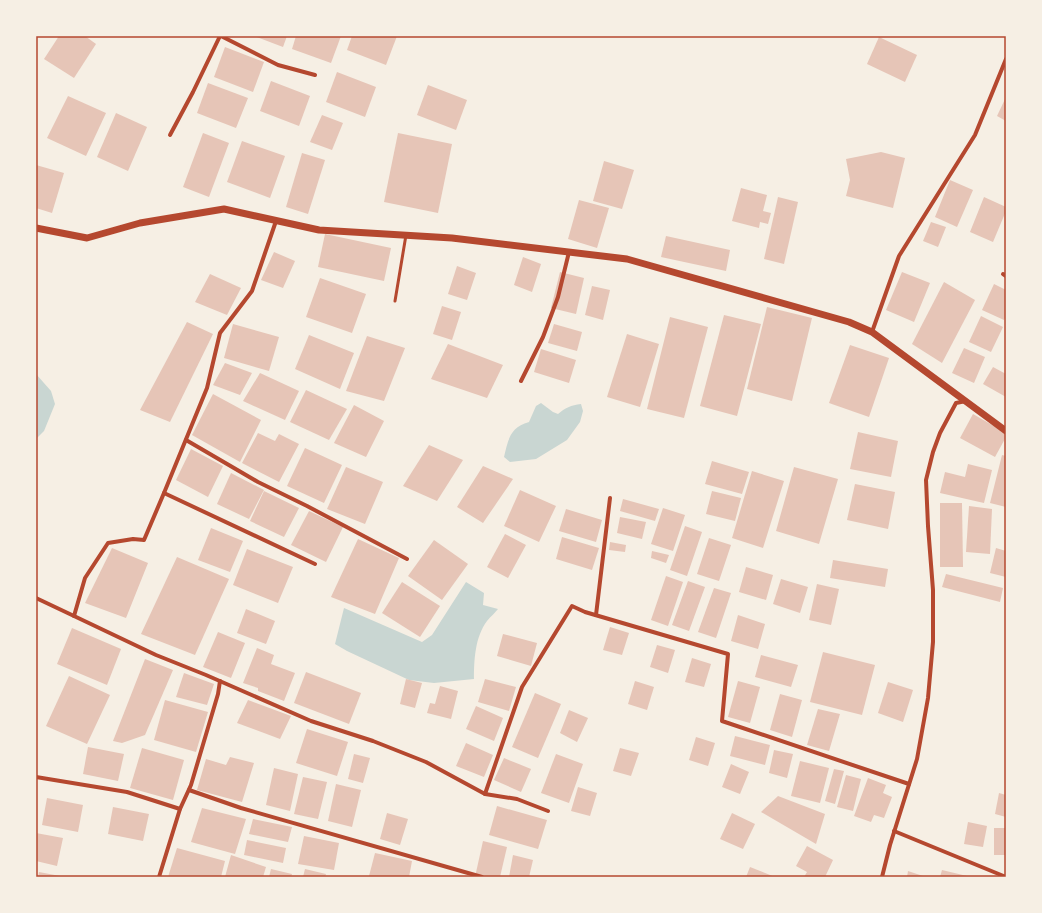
<svg xmlns="http://www.w3.org/2000/svg" width="1042" height="913" font-family="'Fira Sans',sans-serif">
<rect width="100%" height="100%" fill="#f6efe4"/>
<g fill="#c9d6d2">
<polygon points="36,374 51,391 55,404 44,431 36,439"/>
<path d="M541,403l12,9 5,2c7,-6 13,-9 23,-10l2,7 -3,11 -13,18 -31,19 -26,3 -6,-5c4,-17 6,-30 25,-35l7,-16z"/>
<path d="M466,582l18,11 -1,12 15,4c-3,4 -7,7 -11,12 -12,16 -13,39 -13,58l-40,4 -25,-3 -62,-29 -12,-7 9,-36 78,34 10,-7z"/>
</g>
<g fill="#e6c5b7">
<polygon points="59,36 85,36 96,44 74,78 44,59"/>
<polygon points="254,36 287,36 283,47"/>
<polygon points="296,36 341,36 331,63 292,49"/>
<polygon points="352,36 397,36 386,65 347,50"/>
<polygon points="879,37 917,55 905,82 867,64"/>
<polygon points="225,47 264,62 253,92 214,77"/>
<polygon points="337,72 376,87 365,117 326,102"/>
<polygon points="271,81 310,96 299,126 260,111"/>
<polygon points="208,83 248,98 236,128 197,113"/>
<polygon points="428,85 467,100 456,130 417,115"/>
<polygon points="68,96 106,113 86,156 47,138"/>
<polygon points="1006,97 1006,121 997,116"/>
<polygon points="116,113 147,127 128,171 97,157"/>
<polygon points="322,115 343,123 332,150 310,142"/>
<polygon points="203,133 229,143 209,197 183,187"/>
<polygon points="398,133 452,144 438,213 384,202"/>
<polygon points="242,141 285,156 270,198 227,182"/>
<polygon points="881,152 905,158 893,208 846,196 850,180 846,159"/>
<polygon points="302,153 325,160 308,214 286,207"/>
<polygon points="604,161 634,170 622,209 593,201"/>
<polygon points="36,165 64,173 52,213 36,208"/>
<polygon points="950,180 973,190 957,227 935,217"/>
<polygon points="741,188 767,195 763,211 771,213 768,224 760,222 759,228 732,221"/>
<polygon points="778,197 798,202 784,264 764,259"/>
<polygon points="984,197 1006,207 1006,211 993,242 970,232"/>
<polygon points="579,200 609,208 597,248 568,239"/>
<polygon points="931,222 946,227 938,247 923,241"/>
<polygon points="325,234 391,248 384,281 318,267"/>
<polygon points="666,236 730,250 726,271 661,257"/>
<polygon points="274,252 295,261 283,288 261,280"/>
<polygon points="523,257 541,264 532,292 514,285"/>
<polygon points="457,266 476,273 467,300 448,294"/>
<polygon points="560,272 584,278 576,314 551,308"/>
<polygon points="902,272 930,283 914,322 886,310"/>
<polygon points="210,274 241,288 227,315 195,302"/>
<polygon points="320,278 366,294 352,333 306,317"/>
<polygon points="944,282 975,300 942,363 912,344"/>
<polygon points="994,284 1006,290 1006,316 1004,320 982,310"/>
<polygon points="592,286 610,290 603,320 585,315"/>
<polygon points="442,306 461,312 452,340 433,334"/>
<polygon points="767,307 812,318 792,401 747,389"/>
<polygon points="724,315 761,324 737,416 700,406"/>
<polygon points="981,316 1003,327 991,352 969,342"/>
<polygon points="670,317 708,327 684,418 647,409"/>
<polygon points="187,322 213,334 170,422 140,410"/>
<polygon points="233,324 279,337 269,371 224,358"/>
<polygon points="554,324 582,332 577,351 548,343"/>
<polygon points="627,334 659,344 640,407 607,397"/>
<polygon points="309,335 354,353 340,389 295,369"/>
<polygon points="367,336 405,348 384,401 346,391"/>
<polygon points="448,344 503,365 487,398 431,379"/>
<polygon points="850,345 889,358 869,417 829,403"/>
<polygon points="964,348 985,357 974,383 952,373"/>
<polygon points="541,349 576,360 569,383 534,372"/>
<polygon points="225,363 252,373 240,395 213,385"/>
<polygon points="993,367 1006,374 1006,397 983,384"/>
<polygon points="260,373 299,391 285,420 243,401"/>
<polygon points="306,390 347,409 329,440 290,422"/>
<polygon points="213,394 261,420 240,462 192,435"/>
<polygon points="354,405 384,421 366,457 334,443"/>
<polygon points="973,414 1006,433 1006,437 995,457 960,438"/>
<polygon points="858,432 898,441 891,477 850,469"/>
<polygon points="258,433 275,441 279,434 299,444 279,482 242,463"/>
<polygon points="429,445 463,460 437,501 403,486"/>
<polygon points="305,448 342,465 324,503 287,486"/>
<polygon points="191,449 223,466 208,497 176,480"/>
<polygon points="1002,455 1006,456 1006,507 990,503"/>
<polygon points="712,461 749,472 742,494 705,484"/>
<polygon points="968,464 992,470 984,503 940,493 945,472 965,477"/>
<polygon points="483,466 513,479 483,523 457,507"/>
<polygon points="346,467 383,482 365,524 327,509"/>
<polygon points="794,467 838,479 819,544 776,531"/>
<polygon points="752,471 784,481 763,548 732,538"/>
<polygon points="231,473 264,490 249,519 217,504"/>
<polygon points="855,484 895,492 888,529 847,520"/>
<polygon points="520,490 556,506 539,542 504,526"/>
<polygon points="264,491 299,508 284,537 250,521"/>
<polygon points="712,491 741,498 735,521 706,514"/>
<polygon points="623,499 659,509 655,521 620,511"/>
<polygon points="940,503 962,503 963,567 940,567"/>
<polygon points="969,506 992,509 990,554 966,552"/>
<polygon points="663,508 685,515 673,551 651,544"/>
<polygon points="566,509 602,520 596,542 559,531"/>
<polygon points="309,511 343,527 326,562 291,545"/>
<polygon points="620,517 646,522 642,539 617,533"/>
<polygon points="685,526 702,532 687,576 670,570"/>
<polygon points="211,528 243,541 230,572 198,560"/>
<polygon points="505,534 526,545 508,578 487,567"/>
<polygon points="562,537 599,548 592,570 556,559"/>
<polygon points="709,538 731,545 719,581 697,574"/>
<polygon points="358,539 399,558 375,614 331,597"/>
<polygon points="434,540 468,564 442,600 408,576"/>
<polygon points="610,542 626,545 625,552 609,550"/>
<polygon points="112,548 148,563 126,618 85,603"/>
<polygon points="996,548 1006,551 1006,577 990,573"/>
<polygon points="247,549 293,567 278,603 233,585"/>
<polygon points="652,551 669,555 666,563 651,558"/>
<polygon points="177,557 229,579 195,655 141,634"/>
<polygon points="833,560 888,569 885,587 830,578"/>
<polygon points="746,567 773,575 766,600 739,592"/>
<polygon points="946,574 1003,588 1000,602 942,587"/>
<polygon points="666,576 683,582 668,626 651,620"/>
<polygon points="781,579 808,587 800,613 773,604"/>
<polygon points="688,581 705,587 689,631 672,625"/>
<polygon points="402,582 440,606 420,637 382,613"/>
<polygon points="817,584 839,589 831,625 809,620"/>
<polygon points="714,588 731,593 716,638 698,632"/>
<polygon points="246,609 275,621 266,644 237,633"/>
<polygon points="738,615 765,624 758,649 731,641"/>
<polygon points="610,627 629,633 622,655 603,650"/>
<polygon points="72,628 121,649 107,685 57,664"/>
<polygon points="218,632 245,643 231,678 203,667"/>
<polygon points="503,634 537,643 531,666 497,656"/>
<polygon points="657,645 675,650 668,673 650,667"/>
<polygon points="257,648 274,655 271,664 295,673 284,701 258,691 258,688 243,683"/>
<polygon points="823,652 875,665 862,715 810,702"/>
<polygon points="761,655 798,665 791,687 755,677"/>
<polygon points="692,658 711,664 704,687 685,682"/>
<polygon points="145,659 173,670 145,735 122,743 113,741"/>
<polygon points="306,672 361,693 349,724 294,703"/>
<polygon points="184,673 214,684 207,705 176,697"/>
<polygon points="69,676 110,695 87,744 46,726"/>
<polygon points="406,679 422,683 415,708 400,704"/>
<polygon points="485,679 516,687 509,711 478,702"/>
<polygon points="635,681 654,687 647,710 628,704"/>
<polygon points="738,681 760,687 750,723 728,717"/>
<polygon points="888,682 913,690 903,722 878,713"/>
<polygon points="440,686 458,691 451,719 427,713 430,703 435,704"/>
<polygon points="535,693 561,704 538,758 512,747"/>
<polygon points="780,694 802,700 792,737 770,730"/>
<polygon points="165,700 208,712 196,752 154,740"/>
<polygon points="248,700 291,716 280,739 237,723"/>
<polygon points="476,706 503,718 494,741 466,729"/>
<polygon points="818,709 840,714 829,751 807,745"/>
<polygon points="569,710 588,718 577,742 560,733"/>
<polygon points="307,729 348,742 337,776 296,763"/>
<polygon points="735,736 770,745 765,765 730,756"/>
<polygon points="696,737 715,743 708,766 689,760"/>
<polygon points="466,743 493,755 484,777 456,766"/>
<polygon points="88,747 124,754 118,781 83,774"/>
<polygon points="142,748 184,760 173,800 130,788"/>
<polygon points="620,748 639,753 631,776 613,771"/>
<polygon points="774,750 793,754 787,778 769,773"/>
<polygon points="354,754 370,758 363,783 348,779"/>
<polygon points="556,754 583,764 569,803 541,793"/>
<polygon points="230,757 254,763 242,802 197,790 206,759 226,765"/>
<polygon points="504,758 531,769 521,792 494,780"/>
<polygon points="800,761 829,768 820,803 791,796"/>
<polygon points="731,764 749,772 740,794 722,787"/>
<polygon points="274,768 298,774 290,811 266,805"/>
<polygon points="834,769 844,771 835,804 825,801"/>
<polygon points="846,775 861,779 853,811 837,807"/>
<polygon points="303,777 327,782 318,819 294,814"/>
<polygon points="868,778 886,785 883,793 892,797 884,818 874,815 871,822 854,816"/>
<polygon points="336,784 361,790 352,827 328,821"/>
<polygon points="578,787 597,793 590,816 571,811"/>
<polygon points="999,793 1006,795 1006,817 995,814"/>
<polygon points="778,796 825,814 816,844 761,812"/>
<polygon points="47,798 83,805 78,832 42,825"/>
<polygon points="497,806 547,820 538,849 489,835"/>
<polygon points="113,807 149,814 143,841 108,834"/>
<polygon points="202,808 246,819 235,854 191,842"/>
<polygon points="387,813 408,819 400,845 380,839"/>
<polygon points="732,813 755,824 743,849 720,839"/>
<polygon points="253,819 292,827 288,842 249,834"/>
<polygon points="968,822 987,826 983,847 964,844"/>
<rect x="994" y="828" width="12" height="27"/>
<polygon points="36,833 63,838 57,866 36,861"/>
<polygon points="304,836 339,843 334,870 298,864"/>
<polygon points="247,840 286,848 283,863 244,855"/>
<polygon points="483,841 507,847 500,877 475,877"/>
<polygon points="807,846 833,860 825,877 804,877 807,872 796,866"/>
<polygon points="177,848 225,861 221,877 168,877"/>
<polygon points="375,853 412,861 409,877 369,876"/>
<polygon points="231,855 266,867 263,877 225,877"/>
<polygon points="513,855 533,860 529,877 509,877"/>
<polygon points="750,867 775,877 746,877"/>
<polygon points="271,869 292,874 291,877 269,877"/>
<polygon points="305,869 326,874 325,877 303,877"/>
<polygon points="942,870 967,876 967,877 940,877"/>
<polygon points="908,871 926,877 907,877"/>
<polygon points="39,872 60,876 60,877 38,877"/>
</g>
<g fill="none" stroke-linecap="round" stroke-linejoin="round">
<polyline stroke="#b5482f" stroke-width="3" points="395,301 406,235"/>
<g stroke="#b5482f" stroke-width="4">
<polyline points="221,36 278,65 315,75"/>
<polyline points="170,135 193,92 220,36"/>
<polyline points="1003,274 1006,276"/>
<polyline points="872,332 899,256 975,135 1006,59"/>
<polyline points="521,381 543,337 558,297 569,252"/>
<polyline points="186,440 258,482 307,506 407,559"/>
<polyline points="164,493 315,564"/>
<polyline points="36,598 74,616 85,578 108,543 133,539 144,540 164,493 207,388 220,333 252,291 276,221"/>
<polyline points="596,615 610,498"/>
<polyline points="74,616 156,655 206,675 311,721 373,741 426,762 485,794 517,799 548,811"/>
<polyline points="36,777 127,792 180,809"/>
<polyline points="189,790 241,808 482,877"/>
<polyline points="485,794 522,687 572,606 585,612 728,654 722,721 909,784"/>
<polyline points="894,831 1006,877"/>
<polyline points="159,877 180,809 191,785 218,694 220,681"/>
<polyline points="882,877 890,845 917,759 928,698 933,642 933,590 928,526 926,480 933,452 940,433 956,403 966,401"/>
</g>
<polyline stroke="#b5482f" stroke-width="7" points="36,228 87,238 140,223 224,209 319,230 452,238 627,259 849,322 872,332 1006,431"/>
</g>
<rect width="1042" height="913" fill="none" stroke="#f6efe4" stroke-width="74"/>
<rect x="37" y="37" width="968" height="839" fill="none" stroke="#b5482f" stroke-width="1.5"/>
</svg>
